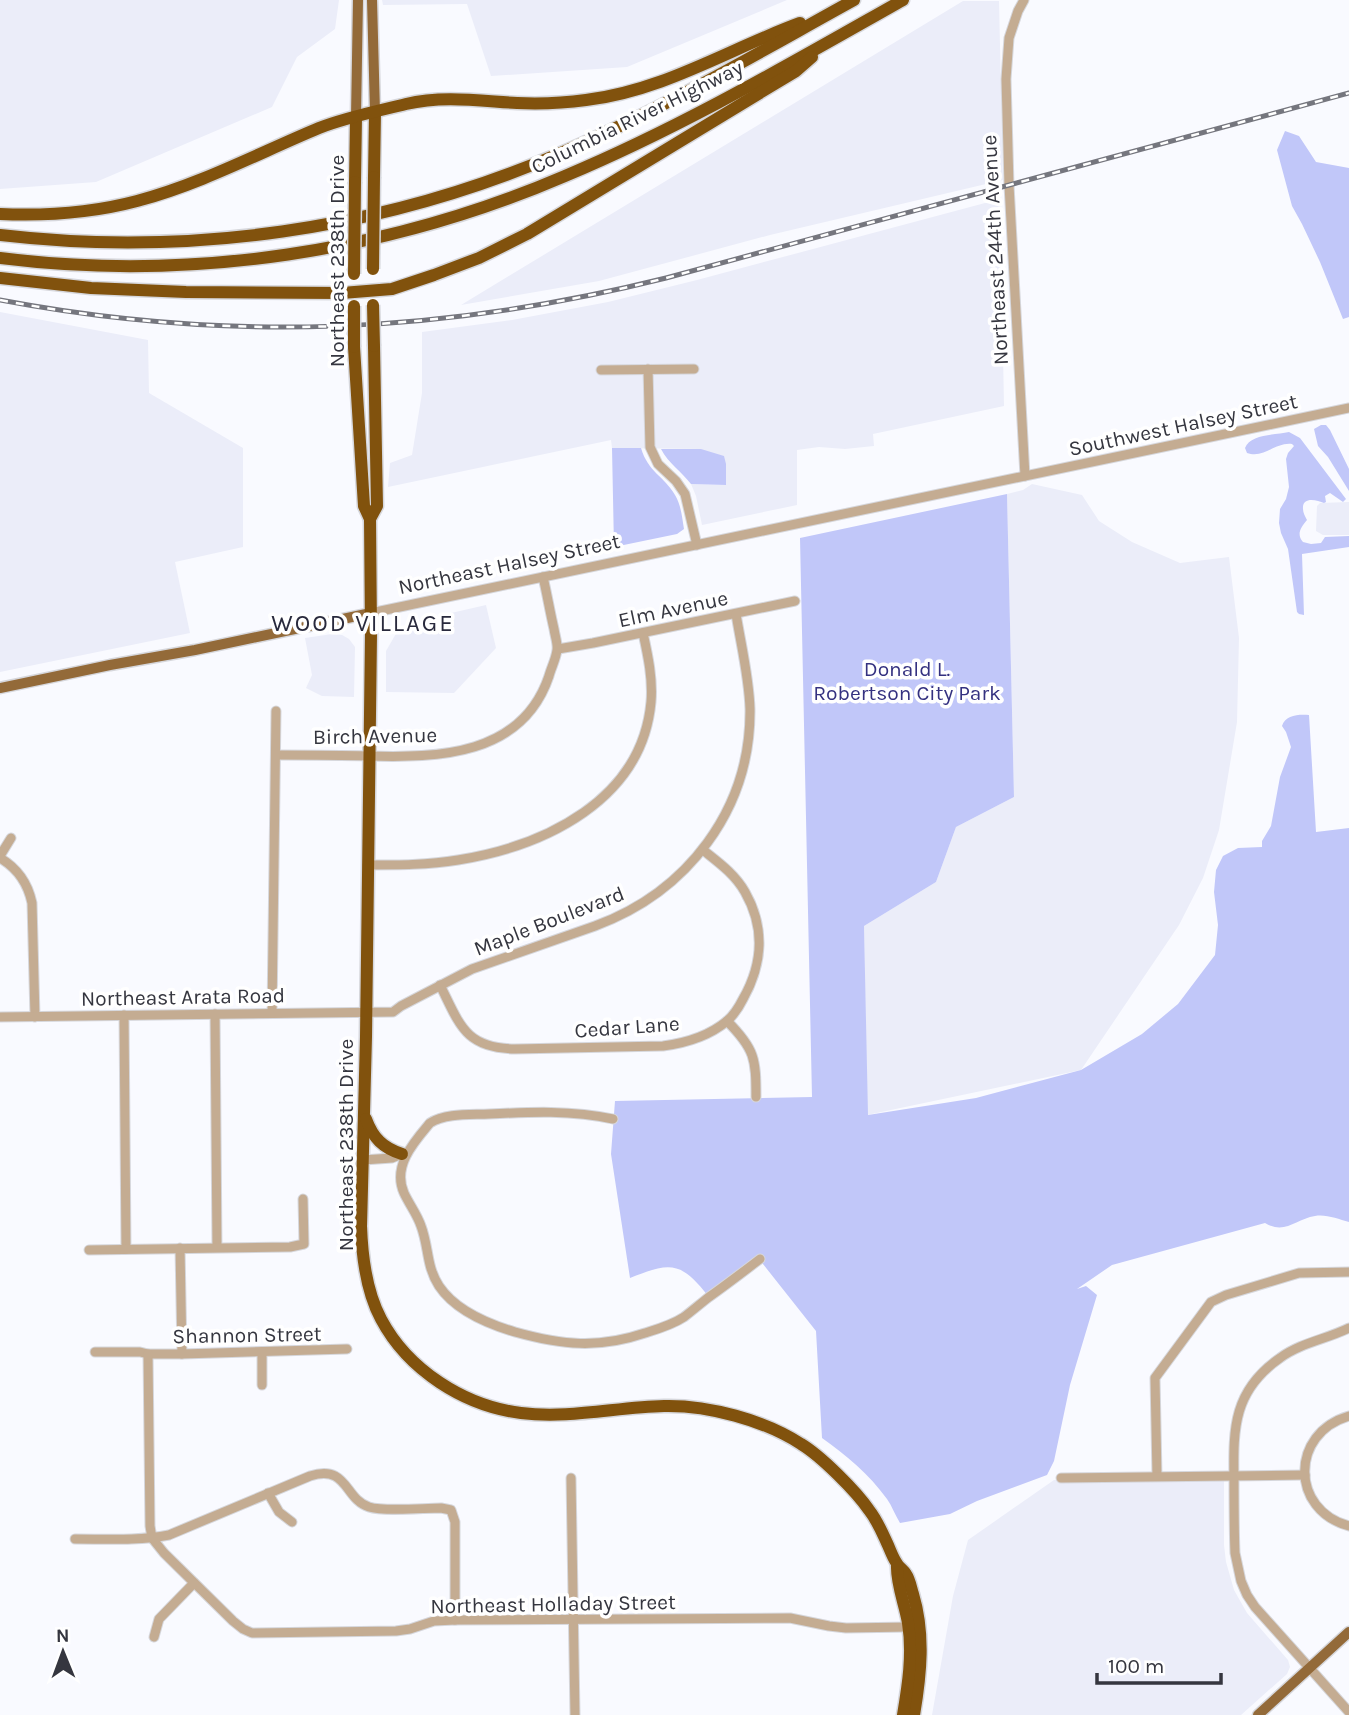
<svg xmlns="http://www.w3.org/2000/svg" width="1349" height="1715" font-family="Karla,sans-serif">
<rect width="100%" height="100%" fill="#f9faff"/>
<g fill="#ebedf9">
<polygon points="0,0 339,0 335,29 297,57 272,107 96,182 0,189"/>
<polygon points="382,0 787,0 627,67 491,76 467,4 383,5"/>
<polygon points="963,1 999,1 1003,180 770,235 599,281 461,305"/>
<polygon points="1000,199 1004,406 873,434 874,446 845,449 819,447 797,450 797,505 702,525 696,496 691,484 726,485 701,449 612,448 611,440 388,487 390,463 412,455 422,393 422,332 512,320 608,302 697,280"/>
<polygon points="0,312 148,340 149,393 243,448 243,547 175,562 190,633 0,672"/>
<polygon points="1032,484 1082,495 1099,521 1132,542 1180,563 1229,557 1239,638 1237,722 1219,830 1203,878 1179,925 1081,1070 867,1115 864,926 936,882 956,827 1014,797 1007,494 1023,490"/>
<polygon points="1349,502 1349,535 1323,535 1316,531 1317,506 1320,503"/>
<polygon points="486,605 496,648 454,693 386,692 386,651 397,632 412,622"/>
<polygon points="332,634 342,635 349,639 355,647 354,697 322,696 306,688 312,675 305,638"/>
<polygon points="1224,1477 1224,1545 1226,1562 1234,1590 1247,1613 1288,1660 1290,1667 1287,1674 1241,1715 932,1715 953,1596 968,1540 1054,1480"/>
</g>
<g fill="#c1c7f9">
<polygon points="1285,131 1299,136 1316,162 1349,168 1349,317 1343,319 1320,262 1302,224 1292,206 1277,150"/>
<polygon points="1321,425 1326,425 1330,430 1349,469 1349,491 1328,457 1318,446 1314,429"/>
<path d="M1289,432l11,6 46,61 -3,3 -13,-9 -5,3 1,6 -2,1c-7,-3 -22,-7 -21,6 0,4 2,7 4,11 -6,7 -11,14 -4,22l8,2 10,-1 4,-6 24,-1v11l-47,7 2,61 -5,-1 -2,-2 -9,-63 -7,-16 -2,-10 1,-14 6,-10 3,-12 -3,-28 2,-6 6,-7 -2,-2c-17,-2 -28,15 -45,9l-2,-5c5,-14 30,-13 44,-16z"/>
<path d="M612,448h29c7,24 23,28 34,47 6,10 7,22 9,34l-7,5 -63,13z"/>
<path d="M661,449h40l23,7 2,8v21l-35,-1c-9,-12 -23,-21 -30,-35z"/>
<path d="M1007,494l7,303 -58,30 -20,55 -72,44 4,189 108,-17 105,-28 61,-36 36,-30 37,-49 3,-30 -4,-33 2,-22 7,-14 15,-8 24,-1v-6l9,-15 9,-49 11,-30 -5,-15 -4,-6c3,-11 17,-12 27,-11l7,117 33,-4v394c-11,-3 -23,-8 -34,-6 -19,3 -30,19 -50,7l-153,42 -35,24 9,-3 11,9 -27,90 -16,76 -7,14 -70,26 -27,13 -50,9c-5,-8 -8,-17 -13,-24 -18,-25 -41,-44 -65,-61l-6,-107 -57,-72 -51,37c-27,-35 -38,-34 -78,-18l-19,-124 4,-53 197,-4 -12,-559z"/>
</g>
<g fill="none" stroke-linecap="round" stroke-linejoin="round">
<defs>
<g id="minor">
<polyline points="1024,0 1018,11 1009,38 1006,79 1009,185 1025,476"/>
<polyline points="648,369 650,447 658,464 676,481 685,494 697,545"/>
<polyline points="601,370 694,369"/>
<polyline points="371,613 1349,408"/>
<polyline points="558,649 593,643 795,601"/>
<path d="M276,755c31,0 61,0 92,1 70,2 154,0 181,-80 2,-8 7,-17 8,-26 1,-6 -2,-14 -3,-21 -4,-17 -7,-35 -11,-52"/>
<polyline points="0,856 11,838"/>
<path d="M0,858c17,10 28,26 32,45l3,114"/>
<path d="M367,865c31,0 61,0 91,-5 87,-14 184,-60 193,-158 2,-23 -3,-46 -8,-69"/>
<path d="M440,985c20,40 25,63 75,64l148,-3c23,-3 46,-10 64,-25 7,-6 12,-14 16,-22 20,-35 22,-72 2,-107 -10,-18 -27,-30 -42,-42"/>
<polyline points="272,1013 276,711"/>
<polyline points="215,1014 217,1247"/>
<polyline points="124,1015 126,1249"/>
<path d="M0,1017l393,-5 8,-6 71,-37 123,-43c92,-34 156,-116 155,-217 -1,-32 -9,-64 -14,-95"/>
<path d="M727,1021c28,28 29,38 29,76"/>
<path d="M613,1119c-41,-9 -83,-7 -124,-5 -19,1 -43,-1 -59,9 -16,19 -38,43 -26,70 5,11 13,21 17,33 8,21 5,40 18,60 16,24 49,38 76,46 47,13 83,17 130,1 13,-4 27,-8 39,-16 8,-6 16,-13 25,-20 17,-12 34,-25 51,-38"/>
<polyline points="363,1160 392,1158 404,1153"/>
<polyline points="180,1248 182,1354"/>
<polyline points="89,1250 290,1247 304,1244 303,1199"/>
<path d="M1349,1328c-22,11 -49,15 -69,30 -46,32 -47,69 -46,120 0,25 0,50 1,75l6,28 6,14 8,12 94,105"/>
<polyline points="95,1352 140,1352 148,1354 182,1354 347,1349"/>
<polyline points="262,1352 262,1385"/>
<polyline points="148,1354 150,1526 152,1538 164,1553 233,1621 243,1629 252,1633 396,1631 410,1629 434,1621 455,1620 790,1618 829,1626 846,1628 909,1627"/>
<path d="M1349,1416c-59,17 -59,94 0,110"/>
<polyline points="1157,1476 1155,1378 1211,1302 1226,1295 1299,1273 1349,1272"/>
<polyline points="571,1478 575,1715"/>
<polyline points="1061,1478 1305,1475"/>
<polyline points="268,1493 279,1512 292,1522"/>
<path d="M75,1539c32,0 63,2 94,-4l141,-59c38,-12 34,23 59,31 15,5 55,1 72,1l10,2 4,12v98"/>
<polyline points="154,1637 159,1619 194,1583"/>
</g>
<g id="major">
<polyline points="372,0 375,112"/>
<polyline points="356,117 358,0"/>
<polyline points="0,688 110,665 195,650 371,613"/>
<polyline points="1258,1715 1349,1632"/>
</g>
<g id="highway">
<polyline points="374,177 375,112"/>
<polyline points="355,182 356,117"/>
<path d="M0,214c46,2 92,-1 137,-13 64,-17 122,-48 182,-73 28,-11 59,-17 87,-24 37,-9 75,-3 111,-1 23,1 47,0 69,-3 77,-9 143,-51 214,-77"/>
<path d="M0,235c189,22 379,-5 554,-79 104,-44 202,-102 300,-156"/>
<path d="M0,258c191,24 388,-6 565,-82 117,-49 228,-114 338,-176"/>
<polyline points="0,278 91,288 186,292 342,293 392,289 434,275 479,258 527,234 796,71 812,57"/>
<path d="M374,346l3,160 -7,13 1,115 -5,403 -5,189c1,29 6,67 20,93 27,51 83,87 140,94 48,6 96,-6 143,-7 44,-1 100,14 137,38 20,12 55,47 68,66 8,10 13,22 18,33 3,6 5,13 9,19 2,5 8,8 10,12 4,6 5,14 7,20 12,40 8,80 1,121"/>
<polyline points="354,347 364,506 370,519"/>
<path d="M366,1119c7,19 17,29 36,35"/>
<path d="M897,1565c-1,19 8,39 11,58 5,31 0,62 -5,92"/>
</g>
</defs>
<use href="#minor" stroke="#d6d7dc" stroke-width="11"/>
<use href="#major" stroke="#d6d7dc" stroke-width="13"/>
<use href="#highway" stroke="#d6d7dc" stroke-width="15"/>
<use href="#minor" stroke="#c4ac92" stroke-width="9"/>
<use href="#major" stroke="#936a39" stroke-width="10"/>
<use href="#highway" stroke="#81520d" stroke-width="12"/>
<defs>
<path id="rail" d="M0,300c228,43 441,34 666,-22l683,-185"/>
</defs>
<use href="#rail" stroke="#75767e" stroke-width="5"/>
<use href="#rail" stroke="#fff" stroke-width="2.5" stroke-dasharray="8" stroke-linecap="butt"/>
<defs>
<g id="highway-bridge">
<polyline points="373,269 374,177"/>
<polyline points="354,274 355,182"/>
<polyline points="373,305 374,346"/>
<polyline points="354,306 354,347"/>
</g>
</defs>
<use href="#highway-bridge" stroke="#d6d7dc" stroke-width="15" stroke-linecap="butt"/>
<use href="#highway-bridge" stroke="#81520d" stroke-width="12"/>
</g>
<g text-anchor="middle" dominant-baseline="central" stroke-width="7" stroke-linejoin="round" paint-order="stroke">
<g font-size="21" fill="#35363f" stroke="#fff">
<text transform="translate(637 117) rotate(-26)">Columbia River Highway</text>
<text transform="translate(995 250) rotate(-93)">Northeast 244th Avenue</text>
<text transform="translate(337 261) rotate(-90)">Northeast 238th Drive</text>
<text transform="translate(1183 425) rotate(-12)">Southwest Halsey Street</text>
<text transform="translate(509 564) rotate(-12)">Northeast Halsey Street</text>
<text transform="translate(673 609) rotate(-12)">Elm Avenue</text>
<text transform="translate(375 736) rotate(-1)">Birch Avenue</text>
<text transform="translate(549 921) rotate(-21)">Maple Boulevard</text>
<text transform="translate(183 997) rotate(-1)">Northeast Arata Road</text>
<text transform="translate(627 1027) rotate(-4)">Cedar Lane</text>
<text transform="translate(346 1145) rotate(-90)">Northeast 238th Drive</text>
<text transform="translate(247 1335) rotate(-1)">Shannon Street</text>
<text transform="translate(553 1604) rotate(-1)">Northeast Holladay Street</text>
</g>
<g font-size="21" fill="#343180" stroke="#fff">
<text x="907" y="669">Donald L.<tspan x="907" dy="24">Robertson City Park</tspan></text>
</g>
<g font-size="24" letter-spacing="2" fill="#292a3d" stroke="#fff">
<text x="363" y="623">WOOD VILLAGE</text>
</g>
</g>
<g transform="translate(63 1652) rotate(359)" stroke="#ffffff" stroke-width="5" paint-order="stroke">
<path d="M0-5L12 26L0 18L-12 26Z" fill="#35363f"/>
<text y="-10" font-size="19" font-weight="bold" text-anchor="middle" fill="#35363f">N</text>
</g>
<path d="M1097 1673v10h124v-10" fill="none" stroke="#35363f" stroke-width="3.5"/>
<text x="1108" y="1673" font-size="21" fill="#35363f" stroke="#ffffff" stroke-width="5" paint-order="stroke">100 m</text>
</svg>
